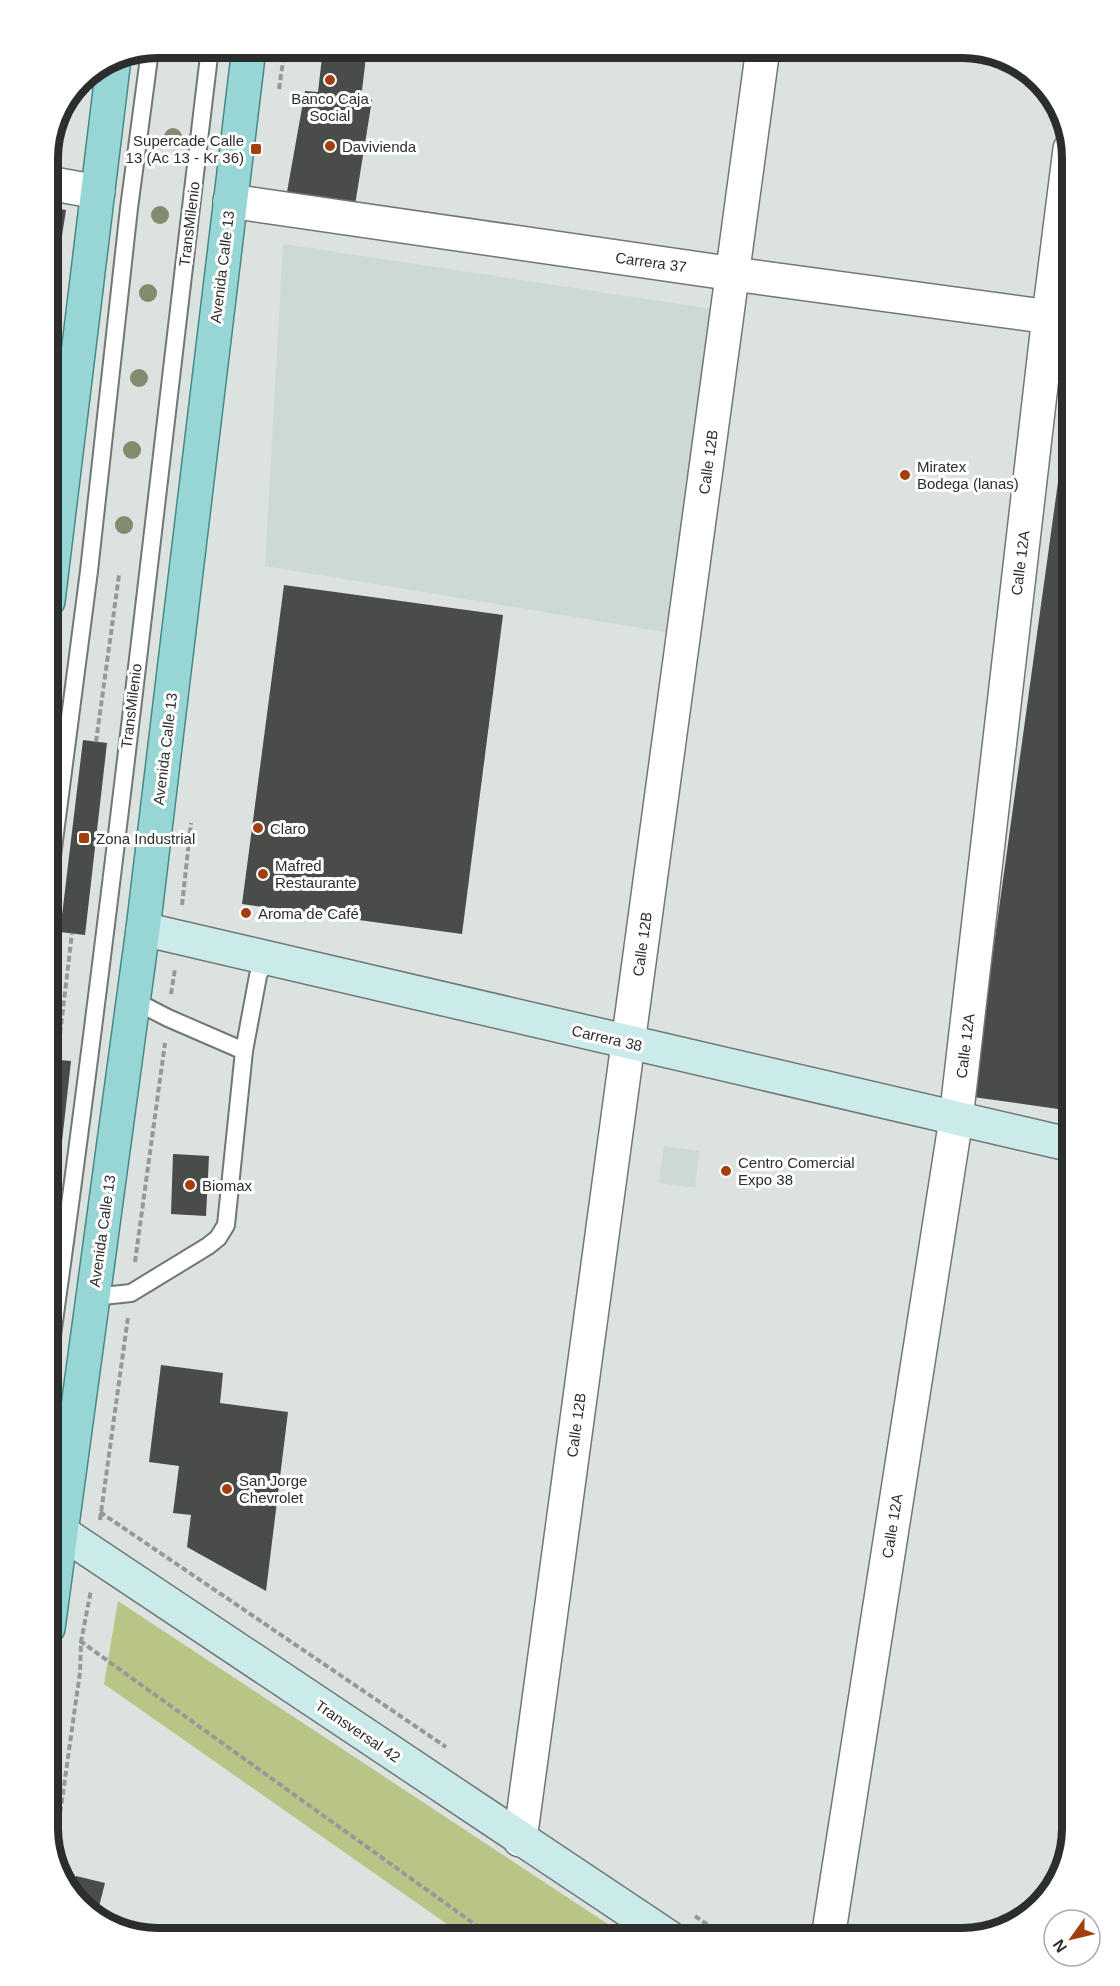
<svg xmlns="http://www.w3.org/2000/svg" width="1120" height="1986" font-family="Arial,sans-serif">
<rect width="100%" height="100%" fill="#dce2df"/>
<g fill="#ccdad3">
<polygon points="283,244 720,310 676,634 265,566"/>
<polygon points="664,1146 699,1151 695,1188 659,1183"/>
</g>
<polygon fill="#b9c587" points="118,1601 629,1938 464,1938 464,1936 104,1684"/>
<g fill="#494c49">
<polygon points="323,48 367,48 361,99 372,100 355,205 287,192 305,91 318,92"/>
<polygon points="48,207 66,210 49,319 48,319"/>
<polygon points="1071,388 1072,389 1072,1111 973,1097"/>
<polygon points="284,585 503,615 462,934 242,904"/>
<polygon points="83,740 107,743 85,935 60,932"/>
<polygon points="48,1059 71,1061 50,1249 48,1249"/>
<polygon points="173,1154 209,1156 206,1216 171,1214"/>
<polygon points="161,1365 223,1373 220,1403 288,1412 266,1591 187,1547 191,1515 173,1513 179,1466 149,1462"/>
<polygon points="76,1876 105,1883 96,1918 73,1890"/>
</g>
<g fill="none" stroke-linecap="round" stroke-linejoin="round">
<defs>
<g id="lane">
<polyline points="48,887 89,571 129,208 150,50"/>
<polyline points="244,1051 258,976 265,958"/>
<polyline points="93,1297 131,1293 208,1246 218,1238 226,1225 244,1051 168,1018 133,1000"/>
<path d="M48,1364c62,-437 109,-877 162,-1316"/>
</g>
<g id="street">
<polyline points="48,183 98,192"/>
<polyline points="230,201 734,274 1072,320"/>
<polyline points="520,1840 763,48"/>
<polyline points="828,1938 956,1119 1049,316 1070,149"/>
</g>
<g id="secondary">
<polyline points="143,929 1072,1145"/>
<polyline points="48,1523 670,1938"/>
</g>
<g id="primary">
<polyline points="48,601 114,58"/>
<polyline points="48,1628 143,929 249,48"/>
</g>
</defs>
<use href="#lane" stroke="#717774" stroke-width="20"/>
<use href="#street" stroke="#717774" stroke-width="36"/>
<use href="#secondary" stroke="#717774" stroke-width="36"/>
<use href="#primary" stroke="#458a87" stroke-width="36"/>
<g stroke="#959a97" stroke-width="4" stroke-dasharray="6 3" stroke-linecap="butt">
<polyline points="279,89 285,48"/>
<polyline points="96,742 119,575"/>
<polyline points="182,905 191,823"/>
<polyline points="171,994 175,969"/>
<polyline points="57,1060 72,933"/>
<polyline points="135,1262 165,1043"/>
<polyline points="100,1512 446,1747"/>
<polyline points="100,1520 128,1317"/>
<polyline points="80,1641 494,1938"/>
<polyline points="54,1857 80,1672 81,1642 91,1590"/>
<polyline points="695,1916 727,1938"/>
</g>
<use href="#lane" stroke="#fff" stroke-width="16"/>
<use href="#street" stroke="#fff" stroke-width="33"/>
<use href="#secondary" stroke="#cbebea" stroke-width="33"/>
<use href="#primary" stroke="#97d6d4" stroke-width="33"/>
</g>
<g fill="#838a6d">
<circle cx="173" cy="137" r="9"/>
<circle cx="160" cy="215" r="9"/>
<circle cx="148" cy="293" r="9"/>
<circle cx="139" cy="378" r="9"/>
<circle cx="132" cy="450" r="9"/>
<circle cx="124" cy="525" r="9"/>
</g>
<g fill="#a33f0e" stroke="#fff" stroke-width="2">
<circle cx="330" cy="80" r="6"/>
<circle cx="330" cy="146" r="6"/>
<rect x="250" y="143" width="12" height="12" rx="3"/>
<circle cx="905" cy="475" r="6"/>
<circle cx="258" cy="828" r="6"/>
<rect x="78" y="832" width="12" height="12" rx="3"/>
<circle cx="263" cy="874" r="6"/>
<circle cx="246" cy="913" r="6"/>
<circle cx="726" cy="1171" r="6"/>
<circle cx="190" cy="1185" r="6"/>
<circle cx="227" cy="1489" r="6"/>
</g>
<g text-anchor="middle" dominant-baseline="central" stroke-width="6" stroke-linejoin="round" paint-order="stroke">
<g font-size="15" fill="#2c2e2d" stroke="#fff" text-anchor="start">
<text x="330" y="98" text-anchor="middle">Banco Caja<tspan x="330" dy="17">Social</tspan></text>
<text x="244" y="140" text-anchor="end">Supercade Calle<tspan x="244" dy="17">13 (Ac 13 - Kr 36)</tspan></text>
<text x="342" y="146">Davivienda</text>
<text x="917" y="466">Miratex<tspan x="917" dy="17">Bodega (lanas)</tspan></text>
<text x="270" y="828">Claro</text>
<text x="96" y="838">Zona Industrial</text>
<text x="275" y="865">Mafred<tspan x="275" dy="17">Restaurante</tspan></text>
<text x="258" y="913">Aroma de Café</text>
<text x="738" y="1162">Centro Comercial<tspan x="738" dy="17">Expo 38</tspan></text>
<text x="202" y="1185">Biomax</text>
<text x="239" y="1480">San Jorge<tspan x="239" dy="17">Chevrolet</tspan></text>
</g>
<g font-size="15" fill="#2c2e2d" stroke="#fff">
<text transform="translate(189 224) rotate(-83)">TransMilenio</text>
<text transform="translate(651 262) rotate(8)">Carrera 37</text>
<text transform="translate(222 267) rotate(-83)">Avenida Calle 13</text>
<text transform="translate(708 462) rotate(-82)">Calle 12B</text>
<text transform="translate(1020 563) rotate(-83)">Calle 12A</text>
<text transform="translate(131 706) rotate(-83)">TransMilenio</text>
<text transform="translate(165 749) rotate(-83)">Avenida Calle 13</text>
<text transform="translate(642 944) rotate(-82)">Calle 12B</text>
<text transform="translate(607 1038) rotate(13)">Carrera 38</text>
<text transform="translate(965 1046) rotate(-83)">Calle 12A</text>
<text transform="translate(102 1231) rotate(-82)">Avenida Calle 13</text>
<text transform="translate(576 1425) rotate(-82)">Calle 12B</text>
<text transform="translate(892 1526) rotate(-81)">Calle 12A</text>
<text transform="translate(358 1731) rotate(34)">Transversal 42</text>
</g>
</g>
<path d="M0 0H1120V1986H0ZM158 58H962A100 100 0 0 1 1062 158V1828A100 100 0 0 1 962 1928H158A100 100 0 0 1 58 1828V158A100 100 0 0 1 158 58Z" fill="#fff" fill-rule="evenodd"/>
<path fill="none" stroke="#2c2e2d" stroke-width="8" d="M158 58H962A100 100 0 0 1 1062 158V1828A100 100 0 0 1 962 1928H158A100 100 0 0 1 58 1828V158A100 100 0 0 1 158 58Z"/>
<g transform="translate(1072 1938) rotate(236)"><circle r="28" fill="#ffffff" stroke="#ababab" stroke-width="1.5"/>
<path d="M0-4.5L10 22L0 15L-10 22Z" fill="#a33f0e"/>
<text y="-9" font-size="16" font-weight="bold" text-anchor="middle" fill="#2c2e2d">N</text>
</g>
</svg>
